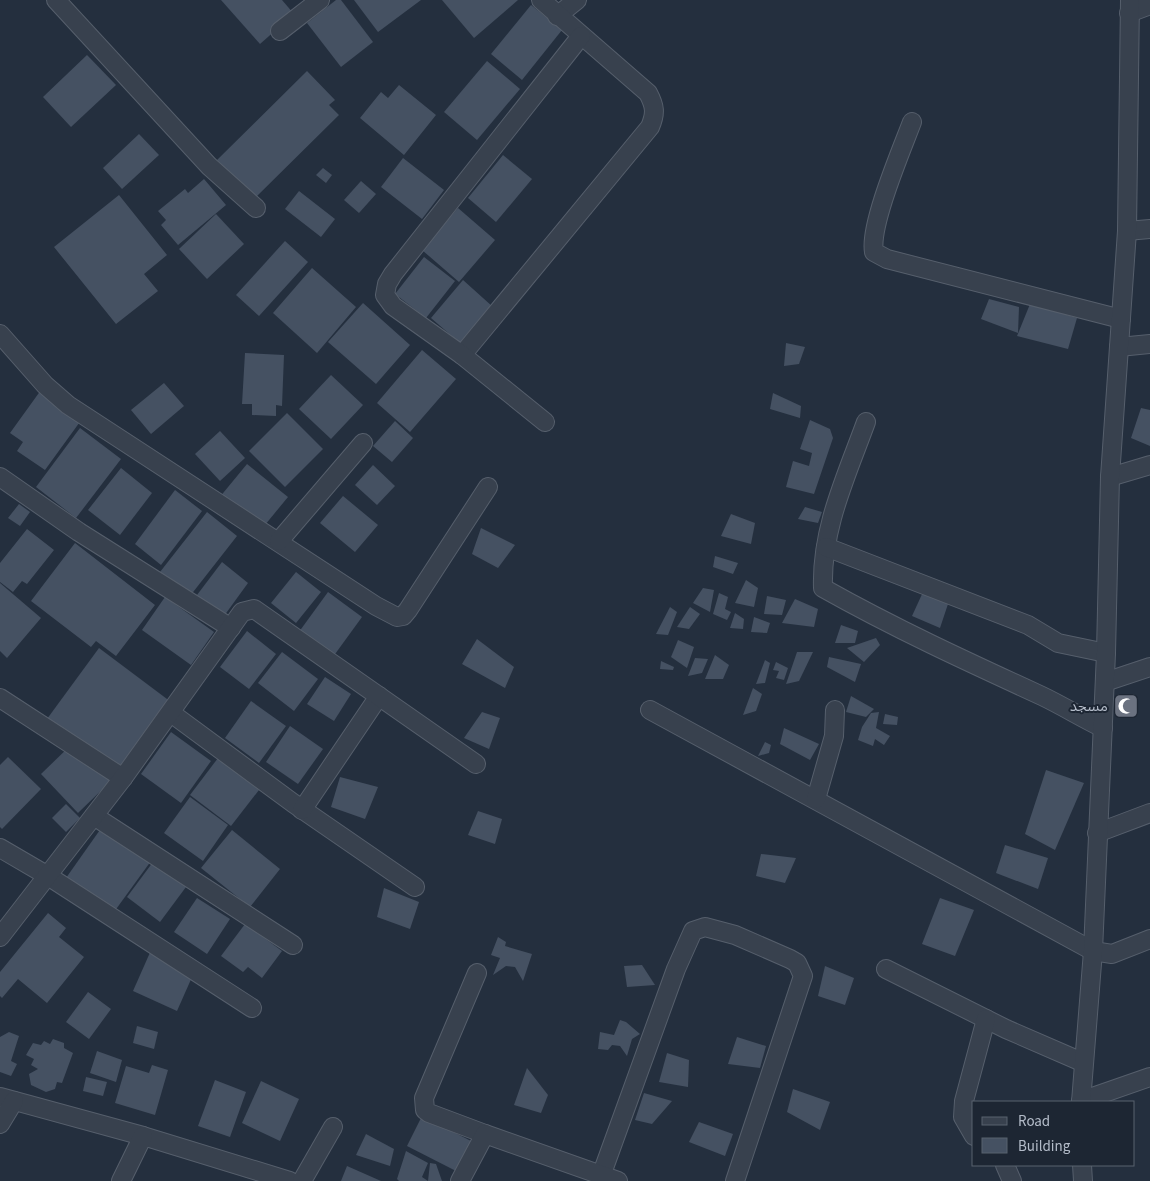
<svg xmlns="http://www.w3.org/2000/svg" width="1150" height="1181" font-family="'Source Sans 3','Noto Sans Arabic',sans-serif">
<rect width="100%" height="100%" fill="#242f3e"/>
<g fill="#455162">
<polygon points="221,0 282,0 294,14 260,44"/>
<polygon points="336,0 341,0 373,42 341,67 307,23"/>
<polygon points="354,0 421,0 378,32"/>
<polygon points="442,0 518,0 474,38"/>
<polygon points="531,5 562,30 522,80 491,54"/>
<polygon points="87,55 116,85 71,127 43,97"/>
<polygon points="487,61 520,89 477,140 444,112"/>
<polygon points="307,71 335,100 329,105 339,115 255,198 217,160"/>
<polygon points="399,85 436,115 404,155 360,118 381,92 388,98"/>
<polygon points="139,134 159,155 122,189 103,168"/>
<polygon points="503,155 532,179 496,222 468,198"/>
<polygon points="403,158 444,190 422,219 381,187"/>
<polygon points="323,168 332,175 326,183 316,175"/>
<polygon points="204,179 226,205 178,245 161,225 166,220 158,211 185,189 188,193"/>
<polygon points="361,181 376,194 359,213 344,200"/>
<polygon points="299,191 335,219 321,237 285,209"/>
<polygon points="119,195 167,255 144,274 158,291 116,324 54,247"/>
<polygon points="458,208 495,240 459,282 422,250"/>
<polygon points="216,214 244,244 207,279 179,249"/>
<polygon points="285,241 308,262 259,316 236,295"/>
<polygon points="424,257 455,281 426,318 395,294"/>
<polygon points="312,268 356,307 317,353 273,313"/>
<polygon points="463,280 493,307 461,344 431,318"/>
<polygon points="989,299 1019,307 1018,333 981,319"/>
<polygon points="363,303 410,345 376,384 328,342"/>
<polygon points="1030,304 1077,318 1068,349 1017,336"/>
<polygon points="786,343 805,347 799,364 784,366"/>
<polygon points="422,350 456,379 410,432 377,403"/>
<polygon points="245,353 284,355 282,406 276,405 276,416 252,415 252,404 242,404"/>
<polygon points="331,375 363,405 331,439 299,409"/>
<polygon points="164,383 184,406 151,434 131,410"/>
<polygon points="41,390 82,419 45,470 17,451 23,442 10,433"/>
<polygon points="773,393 801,406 800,418 770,409"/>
<polygon points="1141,408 1150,410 1150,446 1131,438"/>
<polygon points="287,413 323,449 285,487 249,451"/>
<polygon points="810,420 830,429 833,438 814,494 786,487 793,461 809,466 812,453 800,449"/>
<polygon points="395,421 413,438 392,462 373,446"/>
<polygon points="80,428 121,459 76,518 36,487"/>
<polygon points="220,431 245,458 220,481 195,454"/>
<polygon points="247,464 288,497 260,531 219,498"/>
<polygon points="373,465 395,486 377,505 355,485"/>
<polygon points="121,468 152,493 120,535 88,510"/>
<polygon points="175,490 202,511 161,565 135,544"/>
<polygon points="343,496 378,525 355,552 320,523"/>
<polygon points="19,504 30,512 20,526 8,518"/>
<polygon points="805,507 822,512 818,523 798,519"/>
<polygon points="207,512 237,536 190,596 160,572"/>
<polygon points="731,514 755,523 751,544 721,536"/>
<polygon points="481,528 515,545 498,568 472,554"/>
<polygon points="27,529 54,550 27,584 22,581 13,592 0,582 0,563"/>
<polygon points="75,543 155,605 116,656 96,641 91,647 31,601"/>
<polygon points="715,556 738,563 733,574 713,567"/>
<polygon points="222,562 248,583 224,616 197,595"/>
<polygon points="296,572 321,592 296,623 271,603"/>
<polygon points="746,580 758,588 754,607 735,603"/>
<polygon points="0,583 41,618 7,658 0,651"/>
<polygon points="703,588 714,590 710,612 693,603"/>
<polygon points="328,592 362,617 330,661 296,636"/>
<polygon points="923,592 949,601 940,628 912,616"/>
<polygon points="719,593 728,597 725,609 731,612 727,620 713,614"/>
<polygon points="767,596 786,600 782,615 764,614"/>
<polygon points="165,597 214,632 191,665 142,630"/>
<polygon points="795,599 818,609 814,627 782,623"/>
<polygon points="670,607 677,612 668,635 656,634"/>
<polygon points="690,607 700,614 689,629 677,627"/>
<polygon points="735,613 744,619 743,629 730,628"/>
<polygon points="754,617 770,623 767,633 751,632"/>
<polygon points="841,625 858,631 855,643 835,643"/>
<polygon points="247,631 276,654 249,689 220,667"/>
<polygon points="876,638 880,645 864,662 847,648"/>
<polygon points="477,639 514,667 505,688 462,664"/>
<polygon points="678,640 694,647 687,668 671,657"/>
<polygon points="99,648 171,702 119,772 47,719"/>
<polygon points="282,652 318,679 294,711 258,683"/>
<polygon points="797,652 813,652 799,681 786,684"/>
<polygon points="715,655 729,665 723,679 705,679"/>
<polygon points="829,657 861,664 855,682 827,667"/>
<polygon points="695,658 708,659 702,673 688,676"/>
<polygon points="765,660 770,663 765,683 756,684"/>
<polygon points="661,661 674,667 673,670 660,669"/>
<polygon points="776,662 788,668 784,680 776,678 779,671 773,670"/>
<polygon points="325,677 351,694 334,721 307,704"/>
<polygon points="753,688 762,694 756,711 743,715"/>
<polygon points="851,696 874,709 866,717 846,712"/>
<polygon points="251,701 286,726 259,763 225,738"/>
<polygon points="482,712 500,718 489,749 464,738"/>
<polygon points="879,712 876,728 890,736 884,745 875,739 873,746 858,740 862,727 871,713"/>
<polygon points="885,714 898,717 897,725 883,724"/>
<polygon points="290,726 323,749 298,784 266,762"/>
<polygon points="784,728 819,744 810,760 780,744"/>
<polygon points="171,732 211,761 181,803 141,774"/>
<polygon points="74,742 112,780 78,813 41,774"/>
<polygon points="765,742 771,745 769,753 758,756"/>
<polygon points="8,757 41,789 2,829 0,827 0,765"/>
<polygon points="218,758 259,790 231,826 190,795"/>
<polygon points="1046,770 1084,783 1055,850 1025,834"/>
<polygon points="340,777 378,787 365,819 331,807"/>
<polygon points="190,797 228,825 203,861 164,833"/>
<polygon points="66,804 80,818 66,832 52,818"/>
<polygon points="478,811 502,819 495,844 468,835"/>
<polygon points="102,827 151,861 114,912 66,878"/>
<polygon points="232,830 280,869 250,907 201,868"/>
<polygon points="1005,845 1048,858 1038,889 996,873"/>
<polygon points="761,854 796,858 785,883 756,876"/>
<polygon points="153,862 186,887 160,922 127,897"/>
<polygon points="384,888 419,902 410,929 377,917"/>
<polygon points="197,898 230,919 207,954 174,932"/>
<polygon points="940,898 974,910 955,956 922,944"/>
<polygon points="48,913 66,928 59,937 84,957 47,1003 18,979 2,998 0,996 0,972"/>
<polygon points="245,924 282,951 262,978 248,967 243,972 221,956"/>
<polygon points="498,937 506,942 505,946 532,954 523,981 515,967 506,966 493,975 500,958 491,955"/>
<polygon points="152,948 196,968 177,1011 133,991"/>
<polygon points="642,965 655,985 627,987 624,966"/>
<polygon points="825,966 854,978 845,1005 818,996"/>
<polygon points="88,992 111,1009 89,1039 66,1022"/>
<polygon points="620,1020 626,1022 640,1034 632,1039 627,1056 620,1046 612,1045 608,1050 598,1049 600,1032 614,1035"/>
<polygon points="137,1026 158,1032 154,1049 133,1043"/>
<polygon points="9,1032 19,1036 11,1061 17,1064 11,1076 0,1072 0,1037"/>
<polygon points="737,1037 766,1046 760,1068 728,1064"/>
<polygon points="53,1039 64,1043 64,1048 73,1053 62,1083 57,1082 55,1089 46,1092 31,1085 29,1074 38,1069 31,1065 34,1059 26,1055 33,1043 41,1045 44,1041 50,1044"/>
<polygon points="97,1051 122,1060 116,1082 90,1073"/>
<polygon points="667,1053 689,1060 688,1087 659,1082"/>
<polygon points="152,1065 168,1070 155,1115 115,1103 126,1066 149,1073"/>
<polygon points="527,1068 548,1095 541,1113 514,1105"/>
<polygon points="86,1077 107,1082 103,1096 83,1091"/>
<polygon points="215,1080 246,1092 230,1137 198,1126"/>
<polygon points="261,1081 299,1099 280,1141 242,1123"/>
<polygon points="793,1089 830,1102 820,1130 787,1112"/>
<polygon points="644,1093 672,1101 652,1124 635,1120"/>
<polygon points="422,1116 471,1141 456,1171 407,1146"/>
<polygon points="699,1122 733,1134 725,1156 689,1142"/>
<polygon points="366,1134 394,1149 390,1166 356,1155"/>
<polygon points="406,1151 428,1163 422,1177 428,1181 430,1163 436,1164 442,1181 399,1181 397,1179"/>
<polygon points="347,1166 381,1181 341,1181"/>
</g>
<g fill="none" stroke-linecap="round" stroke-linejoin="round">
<defs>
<g id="street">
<polyline points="56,0 209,166 256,208"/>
<polyline points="1129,13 1150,5"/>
<polyline points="557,16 577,0"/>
<polyline points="280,31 320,0"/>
<path d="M912,122c-11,29 -43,104 -38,130l13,7 234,60"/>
<polyline points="1127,231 1150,229"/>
<polyline points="0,334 45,385 68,405 376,606 397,617 403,616 408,610 488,487"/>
<polyline points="1119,347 1150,344"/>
<path d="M462,355l188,-228c6,-14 5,-21 -2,-34l-107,-93"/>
<polyline points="545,422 462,355 393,306 385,295 387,284 393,274 581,36"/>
<path d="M866,422c-20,55 -45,107 -43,166 71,40 145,74 219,108 21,10 40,22 61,32"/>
<polyline points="0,477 79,532 231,628"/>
<polyline points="1110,477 1150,465"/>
<polyline points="279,541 363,443"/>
<polyline points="826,547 1028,625 1058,643 1106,653"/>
<polyline points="1105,682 1150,667"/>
<polyline points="0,698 123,778"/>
<polyline points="650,710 1093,951 1112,954 1150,939"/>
<polyline points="171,713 293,803 415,887"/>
<polyline points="816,799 834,736 835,710"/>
<polyline points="302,810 379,696"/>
<polyline points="94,816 293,945"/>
<polyline points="1097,833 1150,813"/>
<polyline points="0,848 48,876 252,1008"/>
<polyline points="0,937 123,778 242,612 254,609 476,764"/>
<polyline points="886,969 1006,1029 1082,1062"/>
<polyline points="477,973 424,1098 425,1110 429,1113 485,1134"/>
<polyline points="0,1097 143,1136 290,1181"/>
<polyline points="1081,1101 1150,1077"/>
<polyline points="1081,1102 1093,951 1106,653 1110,477 1127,231 1130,0"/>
<polyline points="0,1124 14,1101"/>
<polyline points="974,1136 963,1117 964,1101 986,1019"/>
<polyline points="1005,1165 1012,1181"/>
<polyline points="1082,1165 1083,1181"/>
<polyline points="601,1176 676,969 693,931 705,927 735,935 790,959 797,963 803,976 735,1181"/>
<polyline points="121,1181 143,1136"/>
<polyline points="302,1181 333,1127"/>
<polyline points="460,1181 485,1134 618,1181"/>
</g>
</defs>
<use href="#street" stroke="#565f6c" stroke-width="20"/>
<use href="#street" stroke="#38414e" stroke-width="18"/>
</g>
<defs>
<symbol id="mosque-square" viewBox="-11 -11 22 22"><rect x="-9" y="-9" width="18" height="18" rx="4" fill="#6b7280" stroke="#1d2633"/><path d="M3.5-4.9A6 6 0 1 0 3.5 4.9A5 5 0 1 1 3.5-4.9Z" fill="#fff"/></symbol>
</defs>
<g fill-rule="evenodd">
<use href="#mosque-square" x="1112" y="692" width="28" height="28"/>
</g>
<g text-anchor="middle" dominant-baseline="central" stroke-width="4" stroke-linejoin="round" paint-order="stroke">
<g font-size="15" fill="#b4bcc9" stroke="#1d2633" text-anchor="end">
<text x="1108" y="706">مسجد</text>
</g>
</g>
<rect x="972" y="1101" width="162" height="65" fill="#1d2633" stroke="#59626f"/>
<rect x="982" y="1117" width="25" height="8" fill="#38414e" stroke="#59626f"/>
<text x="1018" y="1126" font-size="15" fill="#b4bcc9">Road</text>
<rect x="982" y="1138" width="25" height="15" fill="#455162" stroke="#59626f"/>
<text x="1018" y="1151" font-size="15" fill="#b4bcc9">Building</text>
</svg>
